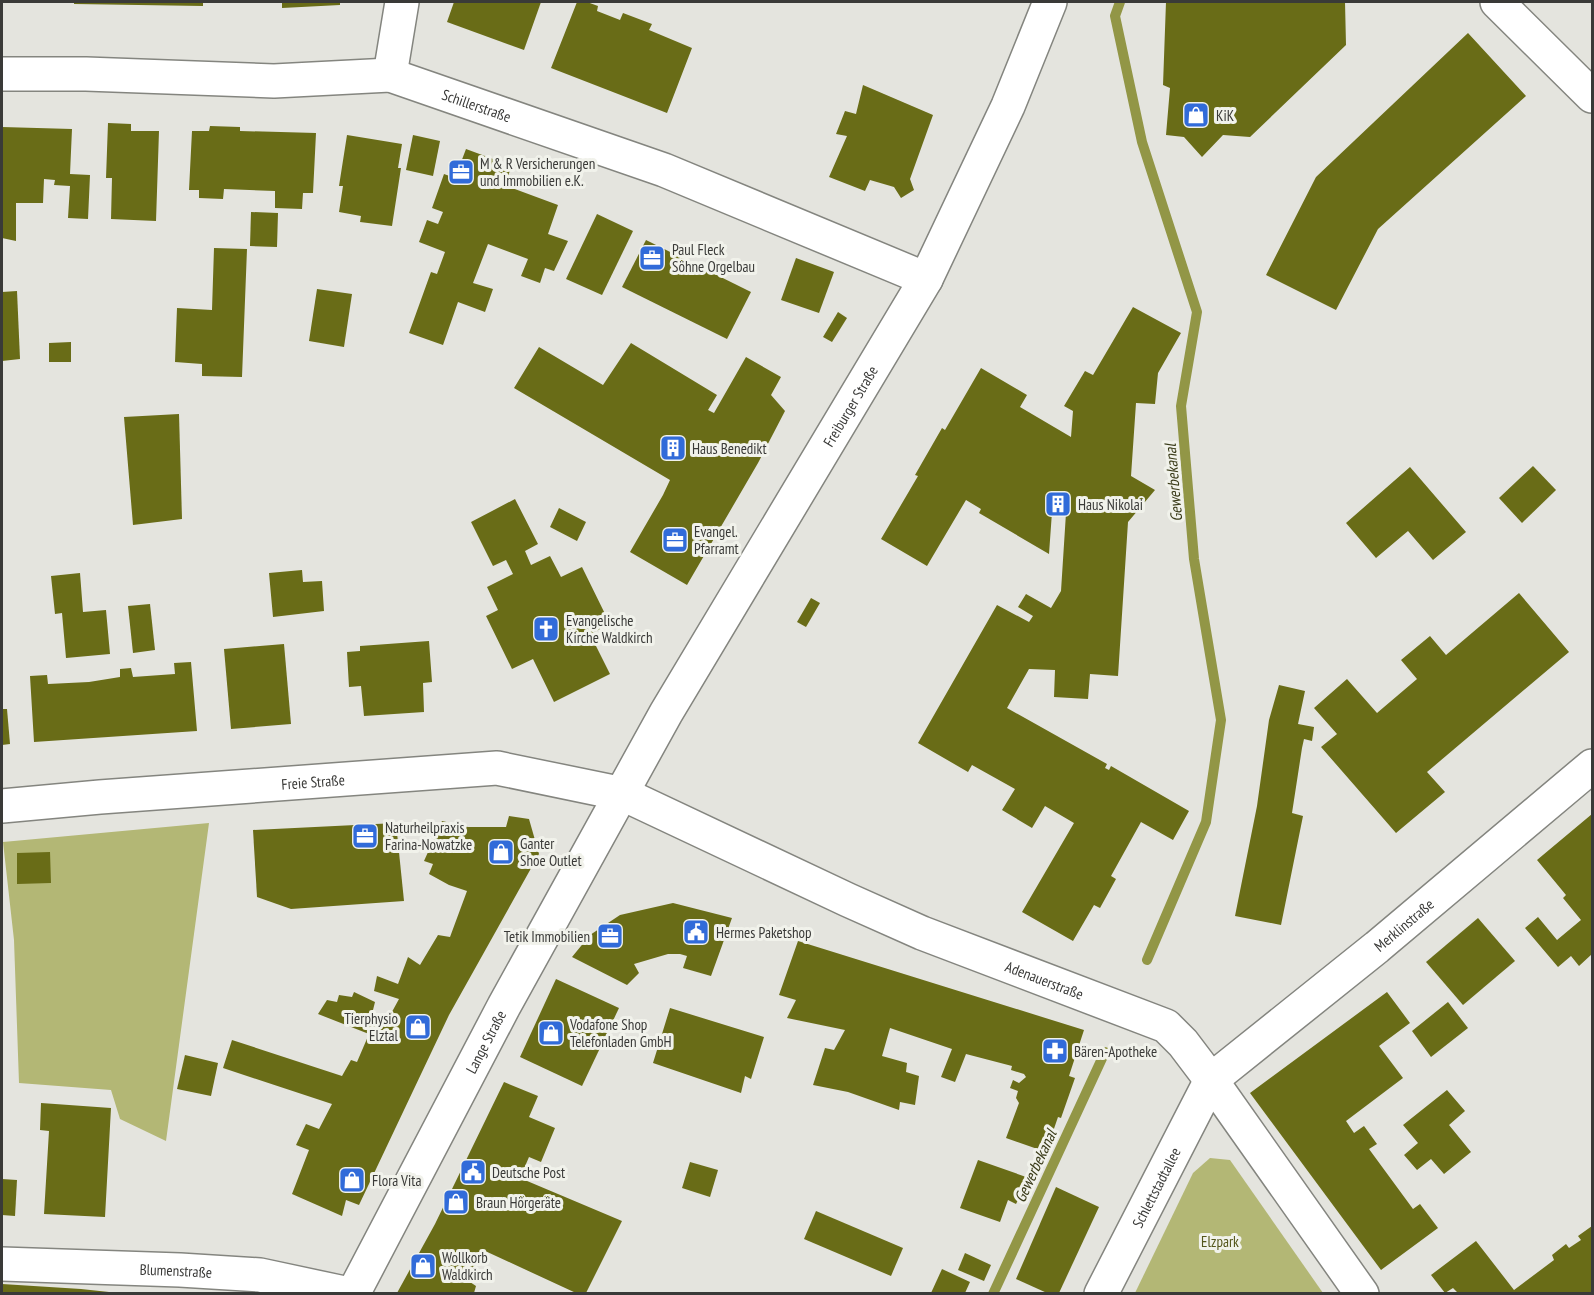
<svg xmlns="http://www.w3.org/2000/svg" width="1594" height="1295" font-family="'PT Sans Narrow',sans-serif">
<rect width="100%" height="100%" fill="#e4e4de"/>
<g fill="#b3b775">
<polygon points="209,823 166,1141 120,1119 111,1090 19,1083 14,940 3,842"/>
<polygon points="1210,1158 1230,1160 1323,1293 1135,1293 1193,1173"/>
</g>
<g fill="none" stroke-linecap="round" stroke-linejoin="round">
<g stroke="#929646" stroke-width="10">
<polyline points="1120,2 1115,16 1142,142 1197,312 1181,406 1194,559 1221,720 1206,822 1147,960"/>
<polyline points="993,1294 1105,1052"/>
</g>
</g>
<g fill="#696c17">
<polygon points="74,2 203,2 203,6 74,4"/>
<polygon points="282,2 340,2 340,5 282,8"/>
<polygon points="454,2 541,2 524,50 447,22"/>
<polygon points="577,2 587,2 598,6 597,11 620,20 623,13 652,24 649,30 692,48 667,113 551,68"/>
<polygon points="1166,2 1345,2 1346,45 1250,137 1223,135 1202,157 1184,137 1166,135 1170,88 1163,85"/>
<polygon points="1468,33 1526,96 1378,229 1336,310 1266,275 1316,177"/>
<polygon points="863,85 933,115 910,179 914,190 901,198 894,187 870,180 865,191 829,177 847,136 836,134 845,111 856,114"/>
<polygon points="108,123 131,124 131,131 159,131 156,221 111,219 112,178 106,178"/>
<polygon points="210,126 240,127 240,131 316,133 313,193 303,193 302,209 275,208 275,191 224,189 223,199 199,198 199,190 189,190 192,131 209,131"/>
<polygon points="2,127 72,129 70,174 90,175 88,219 68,218 70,186 54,185 55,180 44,179 43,203 16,203 16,241 2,238"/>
<polygon points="347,135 402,144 398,168 401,168 392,226 360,222 361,216 339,212 343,186 339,186"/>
<polygon points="413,135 440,141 433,176 406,170"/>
<polygon points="466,149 512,166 504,185 558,205 548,234 568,241 554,271 545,268 540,283 521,276 528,259 488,244 473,283 493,289 485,312 458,302 443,345 409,333 431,272 437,274 445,252 419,242 427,220 438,224 443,212 432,208 444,174 455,178"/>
<polygon points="251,212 278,213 277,247 250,246"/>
<polygon points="597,214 633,231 602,295 566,279"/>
<polygon points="646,240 751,292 727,339 622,287"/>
<polygon points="214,248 247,249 242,377 202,376 202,364 175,362 177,308 212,310"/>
<polygon points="796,258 834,272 819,313 781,300"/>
<polygon points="317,289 352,294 344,347 309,341"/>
<polygon points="17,291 20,359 2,361 2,292"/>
<polygon points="1133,307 1181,333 1158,373 1155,404 1136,403 1131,476 1155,490 1128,522 1118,676 1090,674 1088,699 1054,697 1055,670 1029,669 1007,708 1107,764 1105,768 1109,770 1111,766 1189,811 1173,840 1141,822 1111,876 1116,879 1100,908 1094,905 1073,941 1022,912 1074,823 1045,806 1032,828 1002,810 1015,789 972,765 968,772 918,743 997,605 1029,622 1033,616 1018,607 1026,594 1051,608 1061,591 1066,513 1052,512 1049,554 979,513 981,509 966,500 927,566 881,539 918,476 915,475 942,428 945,430 981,368 1027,395 1020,407 1071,437 1073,411 1064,406 1085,371 1093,375"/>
<polygon points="838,312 847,318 832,342 823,337"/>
<polygon points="71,342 71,362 49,362 49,343"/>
<polygon points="631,343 717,395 708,410 714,413 746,357 781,377 771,395 785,411 758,463 687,585 630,552 663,495 670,480 514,388 539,347 603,385"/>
<polygon points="179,414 182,519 133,525 124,417"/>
<polygon points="1533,466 1556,490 1522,523 1499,498"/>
<polygon points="1410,467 1466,532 1433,560 1408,531 1376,558 1346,523"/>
<polygon points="515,499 538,544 525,551 531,565 550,556 561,577 582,567 610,624 590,634 610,674 554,702 533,659 512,669 486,616 498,610 487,587 513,574 506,560 493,566 471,522"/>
<polygon points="559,508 586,522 577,541 550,527"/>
<polygon points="302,570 303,582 322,581 324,611 273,617 269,573"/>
<polygon points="80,573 83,612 106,610 110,654 66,658 62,613 55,614 51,576"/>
<polygon points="1519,593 1569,652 1427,772 1445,792 1396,833 1321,747 1337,734 1314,708 1347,679 1377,713 1417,679 1401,660 1430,636 1446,655"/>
<polygon points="811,598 820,603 806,627 797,622"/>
<polygon points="150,604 155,650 133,653 128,606"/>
<polygon points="429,641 432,682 423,683 424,712 364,716 361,686 349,687 347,652 360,651 360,646"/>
<polygon points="284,644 291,724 231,729 224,649"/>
<polygon points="191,662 197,731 34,742 30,676 47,675 48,684 89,682 120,677 120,669 131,668 133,677 175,674 174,663"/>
<polygon points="1279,685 1305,691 1298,724 1314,727 1312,741 1304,739 1302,748 1292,813 1303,816 1281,925 1235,916 1257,806 1269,720"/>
<polygon points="2,709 7,709 10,744 2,745"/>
<polygon points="1592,814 1592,954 1579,966 1571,956 1558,967 1525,928 1538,917 1557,940 1581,920 1563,898 1566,895 1537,860"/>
<polygon points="509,816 529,819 539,854 449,1015 359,1205 346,1200 342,1216 292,1194 309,1150 296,1145 306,1124 319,1129 332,1104 223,1068 232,1040 342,1076 351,1060 357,1062 369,1034 318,1014 327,1000 337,1002 339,995 352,997 354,992 375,1002 371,1018 387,1021 399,999 374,991 377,976 398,984 408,957 420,965 438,935 450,937 467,891 449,885 429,874 433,864 424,861 442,821 468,827 506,827"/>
<polygon points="396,823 404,901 291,909 257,897 253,830"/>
<polygon points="50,852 51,883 17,884 17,853"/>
<polygon points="673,903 732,918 711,976 683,968 687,956 680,954 668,954 634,964 639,973 627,985 572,957 590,935 620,915"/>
<polygon points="1478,918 1515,961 1463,1005 1426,962"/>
<polygon points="798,941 1084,1030 1069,1076 1075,1078 1061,1118 1058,1117 1046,1152 1006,1138 1019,1103 1016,1098 1018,1091 1010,1088 1013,1080 1019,1083 1026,1077 1024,1074 1011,1070 1012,1066 966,1054 955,1082 941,1077 952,1049 890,1028 882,1056 907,1063 906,1072 919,1076 915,1105 900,1102 899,1110 848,1092 813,1085 825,1048 834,1050 845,1030 787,1018 796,1000 779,995"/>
<polygon points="556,979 619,1008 582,1086 520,1057"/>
<polygon points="1387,992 1410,1023 1379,1046 1403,1078 1346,1121 1354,1133 1364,1126 1377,1144 1369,1149 1413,1209 1420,1204 1438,1228 1381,1270 1250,1093"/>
<polygon points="1448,1002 1468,1028 1431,1057 1412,1031"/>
<polygon points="670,1008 764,1037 751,1079 745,1076 741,1093 653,1063"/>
<polygon points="185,1055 218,1063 211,1096 177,1089"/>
<polygon points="504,1082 538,1096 529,1117 555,1128 541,1162 529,1157 520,1178 622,1221 586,1293 576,1293 483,1250 467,1280 476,1286 474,1293 397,1293 435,1224"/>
<polygon points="1447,1090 1465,1111 1449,1125 1471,1152 1444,1174 1431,1159 1417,1170 1404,1155 1418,1143 1403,1125"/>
<polygon points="41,1103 111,1108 105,1217 44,1214 49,1131 40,1130"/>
<polygon points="978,1160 1029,1178 1016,1204 1008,1200 1000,1222 960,1208"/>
<polygon points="690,1162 718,1170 710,1197 682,1188"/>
<polygon points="2,1179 17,1180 15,1216 2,1215"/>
<polygon points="1056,1187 1099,1207 1059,1293 1047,1293 1016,1279"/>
<polygon points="816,1211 903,1248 891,1276 804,1239"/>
<polygon points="1592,1226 1592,1293 1458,1293 1453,1288 1445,1293 1431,1275 1476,1241 1514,1290 1554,1260 1552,1255 1566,1244 1569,1248 1581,1240 1578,1236"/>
<polygon points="965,1253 991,1265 984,1281 958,1270"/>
<polygon points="942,1269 970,1282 965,1293 931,1293"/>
<polygon points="2,1284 81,1289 109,1292 109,1293 2,1293"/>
</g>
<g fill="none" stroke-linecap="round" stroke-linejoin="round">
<defs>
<g id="street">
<polyline points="1497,2 1592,96"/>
<path id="s1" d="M2,74h84l188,7 116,-6 274,95 262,109"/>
<polyline points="390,75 402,2"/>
<path id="s2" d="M2,806l98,-9 397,-29 126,26 225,106 74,33 244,93 17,17 28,37 151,214"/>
<path id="s3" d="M2,1264l178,6 80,5 89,19"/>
<path id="s4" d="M1101,1294l110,-214 166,-133 215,-181"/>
</g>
<g id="secondary">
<path id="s5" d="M353,1294l151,-288 162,-293 260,-434 82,-173 42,-104"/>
</g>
</defs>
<use href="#street" stroke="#84857f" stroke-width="36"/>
<use href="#secondary" stroke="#84857f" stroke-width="36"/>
<use href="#street" stroke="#fff" stroke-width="33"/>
<use href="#secondary" stroke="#fff" stroke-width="33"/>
</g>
<defs>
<symbol id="shop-square" viewBox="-11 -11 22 22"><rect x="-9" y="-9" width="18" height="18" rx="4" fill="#316bd9" stroke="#f1f2eb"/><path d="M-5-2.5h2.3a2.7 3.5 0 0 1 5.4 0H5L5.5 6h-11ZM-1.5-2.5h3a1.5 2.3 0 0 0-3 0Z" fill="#fff"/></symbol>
<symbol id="office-square" viewBox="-11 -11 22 22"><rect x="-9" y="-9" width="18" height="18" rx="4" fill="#316bd9" stroke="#f1f2eb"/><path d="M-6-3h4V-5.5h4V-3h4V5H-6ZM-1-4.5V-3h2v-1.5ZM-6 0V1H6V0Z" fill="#fff"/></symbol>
<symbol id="building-square" viewBox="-11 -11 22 22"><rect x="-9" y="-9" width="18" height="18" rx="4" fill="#316bd9" stroke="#f1f2eb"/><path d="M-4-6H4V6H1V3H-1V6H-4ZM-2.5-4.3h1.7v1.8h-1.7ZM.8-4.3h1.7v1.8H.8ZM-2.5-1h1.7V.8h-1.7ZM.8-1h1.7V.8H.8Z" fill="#fff"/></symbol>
<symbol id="church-square" viewBox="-11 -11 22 22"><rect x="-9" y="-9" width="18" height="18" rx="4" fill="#316bd9" stroke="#f1f2eb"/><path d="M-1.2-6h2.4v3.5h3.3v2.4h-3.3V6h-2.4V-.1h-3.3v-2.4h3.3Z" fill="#fff"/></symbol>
<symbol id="civic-square" viewBox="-11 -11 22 22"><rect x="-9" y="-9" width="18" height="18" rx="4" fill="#316bd9" stroke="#f1f2eb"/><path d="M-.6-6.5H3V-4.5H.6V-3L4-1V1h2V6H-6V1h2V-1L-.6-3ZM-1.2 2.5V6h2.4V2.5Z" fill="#fff"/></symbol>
<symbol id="pharmacy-square" viewBox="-11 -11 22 22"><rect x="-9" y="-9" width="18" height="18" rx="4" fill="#316bd9" stroke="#f1f2eb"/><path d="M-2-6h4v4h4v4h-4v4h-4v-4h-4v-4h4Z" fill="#fff"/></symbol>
</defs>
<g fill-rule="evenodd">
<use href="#shop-square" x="1181" y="100" width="30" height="30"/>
<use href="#office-square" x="446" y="157" width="30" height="30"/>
<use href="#office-square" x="637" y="243" width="30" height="30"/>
<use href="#building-square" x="658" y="433" width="30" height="30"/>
<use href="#building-square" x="1043" y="489" width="30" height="30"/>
<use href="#office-square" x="660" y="525" width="30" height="30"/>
<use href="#church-square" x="531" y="614" width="30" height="30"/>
<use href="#office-square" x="350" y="821" width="30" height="30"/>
<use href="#shop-square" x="486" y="837" width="30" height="30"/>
<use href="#civic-square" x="681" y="917" width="30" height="30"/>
<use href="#office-square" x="595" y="921" width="30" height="30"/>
<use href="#shop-square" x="403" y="1012" width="30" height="30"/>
<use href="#shop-square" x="536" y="1018" width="30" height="30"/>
<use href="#pharmacy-square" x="1040" y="1036" width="30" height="30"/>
<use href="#civic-square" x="458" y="1157" width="30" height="30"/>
<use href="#shop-square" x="337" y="1165" width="30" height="30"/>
<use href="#shop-square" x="441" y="1187" width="30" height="30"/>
<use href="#shop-square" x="408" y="1251" width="30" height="30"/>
</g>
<g text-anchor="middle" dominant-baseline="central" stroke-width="6" stroke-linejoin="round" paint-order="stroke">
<g font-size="15" fill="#3a3a38" stroke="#f1f2eb">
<text stroke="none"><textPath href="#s1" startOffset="480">Schillerstraße</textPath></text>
<text stroke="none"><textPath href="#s5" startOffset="1018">Freiburger Straße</textPath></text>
<text stroke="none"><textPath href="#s2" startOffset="312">Freie Straße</textPath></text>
<text stroke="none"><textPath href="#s4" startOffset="488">Merklinstraße</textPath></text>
<text stroke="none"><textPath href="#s2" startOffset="1086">Adenauerstraße</textPath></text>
<text stroke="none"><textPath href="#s5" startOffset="285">Lange Straße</textPath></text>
<text stroke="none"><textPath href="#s4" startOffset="120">Schlettstadtallee</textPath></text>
<text stroke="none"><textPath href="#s3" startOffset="174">Blumenstraße</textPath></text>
</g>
<g font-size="15" fill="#3a3a38" stroke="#f1f2eb" text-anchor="start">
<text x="1216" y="115">KiK</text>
<text x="480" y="163">M &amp; R Versicherungen<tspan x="480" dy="17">und Immobilien e.K.</tspan></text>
<text x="672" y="249">Paul Fleck<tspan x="672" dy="17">Söhne Orgelbau</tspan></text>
<text x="692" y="448">Haus Benedikt</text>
<text x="1078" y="504">Haus Nikolai</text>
<text x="694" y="531">Evangel.<tspan x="694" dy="17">Pfarramt</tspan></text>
<text x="566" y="620">Evangelische<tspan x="566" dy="17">Kirche Waldkirch</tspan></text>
<text x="385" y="827">Naturheilpraxis<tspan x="385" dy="17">Farina-Nowatzke</tspan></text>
<text x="520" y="843">Ganter<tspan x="520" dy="17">Shoe Outlet</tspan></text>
<text x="716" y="932">Hermes Paketshop</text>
<text x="590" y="936" text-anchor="end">Tetik Immobilien</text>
<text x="398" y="1018" text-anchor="end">Tierphysio<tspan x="398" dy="17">Elztal</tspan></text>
<text x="570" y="1024">Vodafone Shop<tspan x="570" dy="17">Telefonladen GmbH</tspan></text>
<text x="1074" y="1051">Bären-Apotheke</text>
<text x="492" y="1172">Deutsche Post</text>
<text x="372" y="1180">Flora Vita</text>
<text x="476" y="1202">Braun Hörgeräte</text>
<text x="442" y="1257">Wollkorb<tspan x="442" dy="17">Waldkirch</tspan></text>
</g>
<g font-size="15" fill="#54561b" stroke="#f1f2eb">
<text x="1220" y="1241">Elzpark</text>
</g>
<g font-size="16" font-style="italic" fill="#3a3b19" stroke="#f1f2eb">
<text transform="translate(1173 483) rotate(-95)">Gewerbekanal</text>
<text transform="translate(1035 1166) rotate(-65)">Gewerbekanal</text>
</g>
</g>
<rect width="1594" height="1295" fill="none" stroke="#3a3a38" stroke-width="6"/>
</svg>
